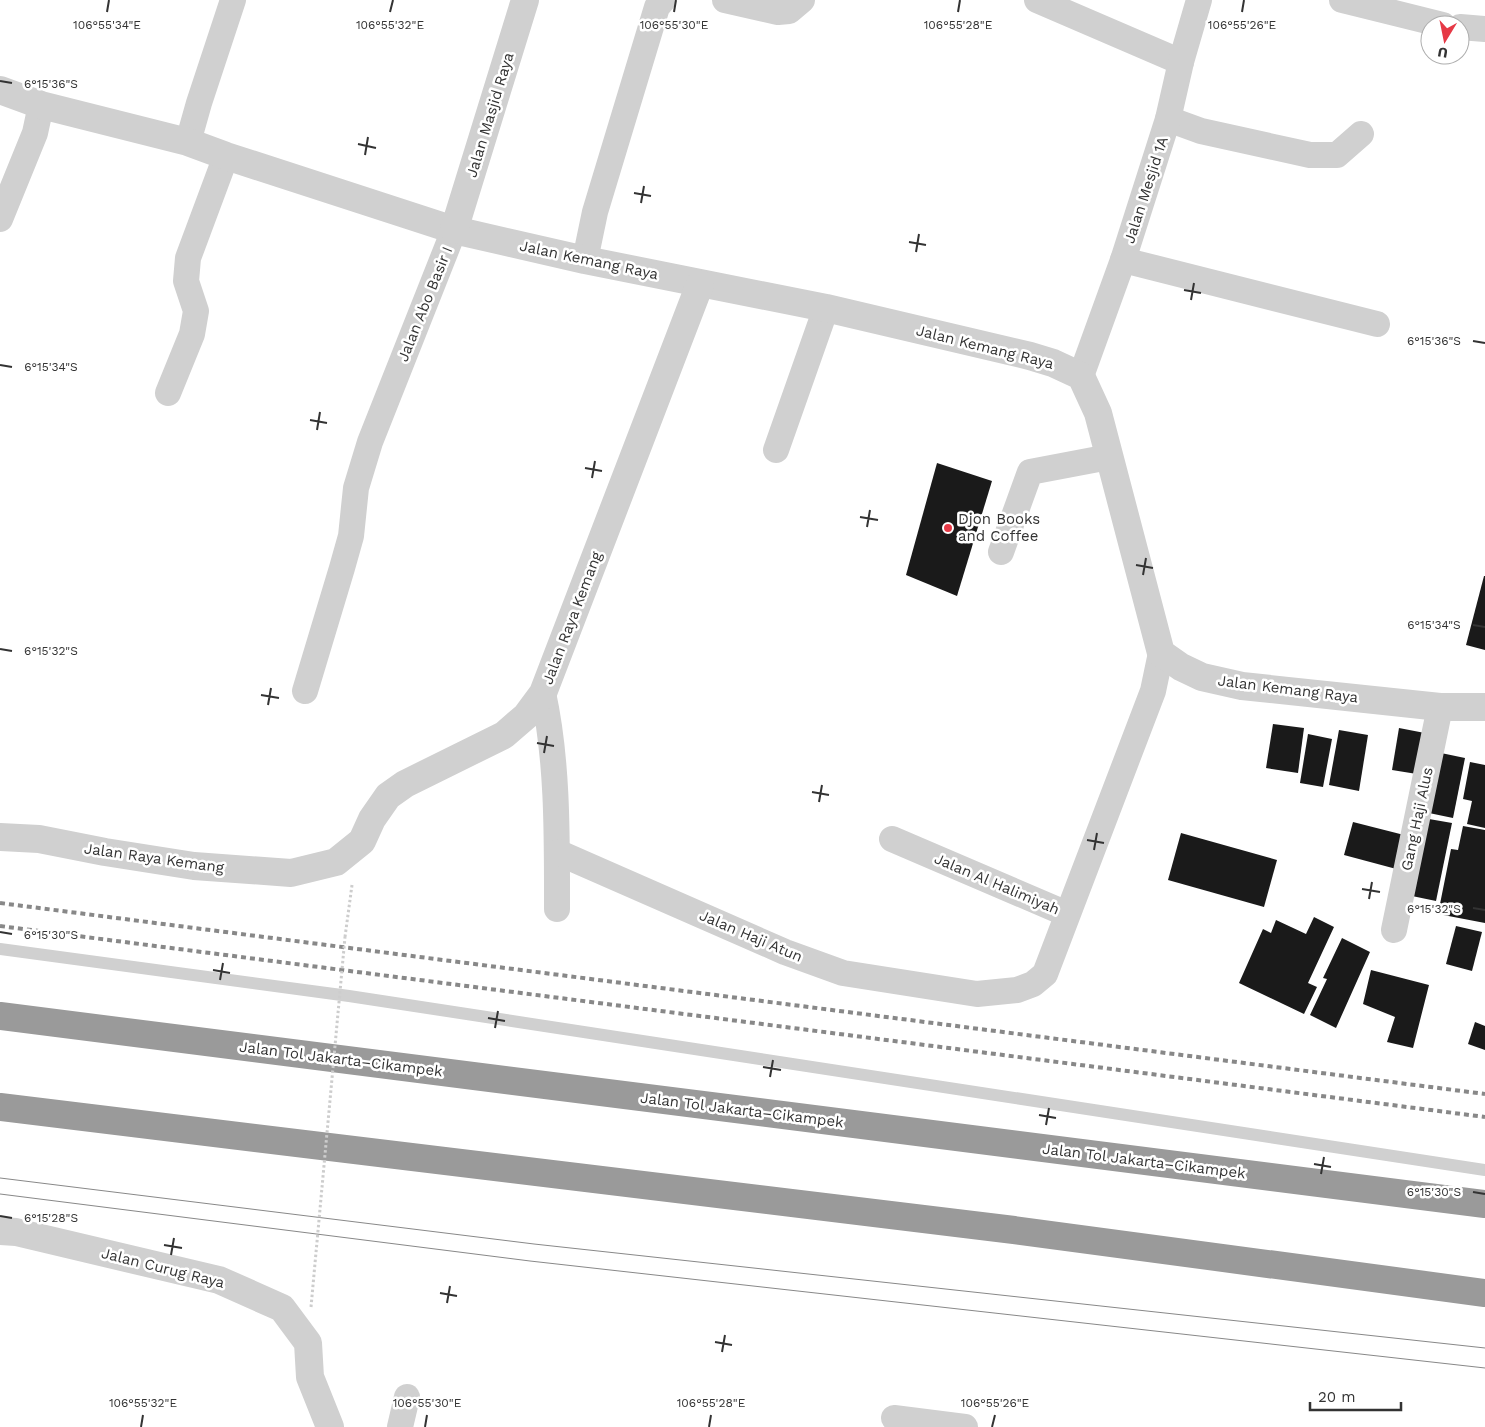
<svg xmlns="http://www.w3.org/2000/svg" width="1485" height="1427" font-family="'Work Sans',sans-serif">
<rect width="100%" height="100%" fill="#fff"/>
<g fill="#1a1a1a">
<polygon points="937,463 992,481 957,596 906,575"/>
<polygon points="1484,576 1485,576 1485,650 1466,645"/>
<polygon points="1273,724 1304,728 1298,773 1266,768"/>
<polygon points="1399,728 1430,734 1423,775 1392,770"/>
<polygon points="1339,730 1368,735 1359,791 1329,785"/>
<polygon points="1308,734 1332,739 1323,787 1300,783"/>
<polygon points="1441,753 1465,758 1453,818 1429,813"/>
<polygon points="1470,762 1485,765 1485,828 1467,824 1472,801 1463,799"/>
<polygon points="1429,819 1452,823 1436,901 1412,896"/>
<polygon points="1353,822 1408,836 1400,870 1344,855"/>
<polygon points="1463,826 1485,830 1485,923 1438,914 1451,849 1458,850"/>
<polygon points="1181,833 1277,860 1264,907 1168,880"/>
<polygon points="1314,917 1334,927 1308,983 1317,987 1304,1014 1239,983 1263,929 1271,933 1276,920 1306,934"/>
<polygon points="1456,926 1482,932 1472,971 1446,964"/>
<polygon points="1342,938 1370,952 1336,1028 1310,1015 1327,979 1323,978"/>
<polygon points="1371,970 1429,985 1413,1048 1387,1042 1395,1017 1363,1004"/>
<polygon points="1475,1022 1485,1026 1485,1050 1468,1044"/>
</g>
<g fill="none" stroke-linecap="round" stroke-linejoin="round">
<polyline stroke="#cdcdcd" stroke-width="3" stroke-dasharray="2.5 2.5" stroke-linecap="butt" points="345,937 352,885"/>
<polyline stroke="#d0d0d0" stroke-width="12" points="0,949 349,996 1485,1170"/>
<g stroke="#d0d0d0" stroke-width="26">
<polyline points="725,0 778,12 789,11 802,0"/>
<polyline points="1037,0 1181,62"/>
<polyline points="1342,0 1443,25"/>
<polyline points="1460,27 1485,29"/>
<polyline points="1168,119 1201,131 1310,155 1337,155 1361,134"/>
<polyline points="188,142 199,103 233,0"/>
<polyline points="0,219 35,133 41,105"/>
<polyline points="585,260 595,212 657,7 663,0"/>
<polyline points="1123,260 1377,324"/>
<polyline points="1081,376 1123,260 1168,119 1181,62 1199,0"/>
<polyline points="168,393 192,334 196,311 186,281 188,258 226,156"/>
<polyline points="776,450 826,308"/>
<polyline points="1001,552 1030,472 1109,457"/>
<polyline points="305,691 342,568 351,536 356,488 370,442 454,230"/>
<path d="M543,693c15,68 14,146 14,216"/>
<polyline points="892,839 1067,914"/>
<polyline points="557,852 785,952 843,973 977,994 1017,990 1033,984 1045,974 1153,691 1161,653"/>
<polyline points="1394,930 1440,707"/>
<polyline points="894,1418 965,1427"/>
<polyline points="400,1427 407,1397"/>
</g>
<g stroke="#d0d0d0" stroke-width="28">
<polyline points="0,90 41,105 188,142 226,156 454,230 585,260 826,308 1030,356 1053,363 1081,376 1098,413 1161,653 1181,667 1202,677 1242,686 1440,707 1485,707"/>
<polyline points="454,230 525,0"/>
<polyline points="0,837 39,839 105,852 194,866 291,873 336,862 362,841 372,819 388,796 405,784 504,735 526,716 543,693 700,284"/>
<polyline points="0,1231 16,1232 219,1280 282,1308 308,1343 310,1377 330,1427"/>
</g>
<g stroke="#9a9a9a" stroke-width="28">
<polyline points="0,1016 1485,1204"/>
<polyline points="0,1107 1014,1230 1485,1293"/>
</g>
<g stroke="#888" stroke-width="1">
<polyline points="0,1178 534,1244 1485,1348"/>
<polyline points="0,1194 530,1261 1485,1368"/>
</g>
<g stroke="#888" stroke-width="4" stroke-dasharray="5 4" stroke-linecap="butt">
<polyline points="0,903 1485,1094"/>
<polyline points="0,926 1485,1117"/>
</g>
<polyline stroke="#cdcdcd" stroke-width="3" stroke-dasharray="2.5 2.5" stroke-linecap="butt" points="311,1307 345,937"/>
</g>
<path fill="none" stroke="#333" stroke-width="2" d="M107,12l2,-12M390,12l3,-12M674,12l2,-12M958,12l2,-12M1242,12l2,-12M0,81l12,2M358,144l18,4M365,155l3,-18M634,193l17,3M641,203l3,-17M909,242l17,3M916,252l3,-18M1184,290l17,3M1191,300l3,-17M1473,341l12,2M0,365l12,2M310,420l17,3M317,430l3,-18M585,468l17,3M592,478l3,-17M860,517l18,3M867,527l3,-17M1136,565l17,3M1143,575l3,-17M1473,625l12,2M0,649l12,2M261,695l18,3M268,705l3,-17M537,743l17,3M544,753l3,-17M812,792l17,3M819,802l3,-17M1087,840l17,3M1094,850l3,-17M1362,889l18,3M1369,899l3,-17M1473,908l12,2M0,932l12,2M213,970l17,3M220,980l3,-17M488,1018l17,3M495,1028l3,-17M763,1067l18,3M770,1077l3,-17M1039,1115l17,3M1046,1125l3,-17M1314,1164l17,3M1321,1174l3,-17M1473,1192l12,2M0,1216l12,2M164,1245l18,3M171,1255l3,-17M440,1293l17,3M447,1303l3,-17M715,1342l17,3M722,1352l3,-17M141,1427l2,-12M425,1427l2,-12M709,1427l2,-12M992,1427l3,-12"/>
<circle fill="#e63946" stroke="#fff" stroke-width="2" cx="948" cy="528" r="5"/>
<g text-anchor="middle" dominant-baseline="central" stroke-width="5" stroke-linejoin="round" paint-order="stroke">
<g font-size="15" fill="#333" stroke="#fff">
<text transform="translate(490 115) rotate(-73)">Jalan Masjid Raya</text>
<text transform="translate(1146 190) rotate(-72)">Jalan Mesjid 1A</text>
<text transform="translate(589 260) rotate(12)">Jalan Kemang Raya</text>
<text transform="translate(425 304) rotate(-68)">Jalan Abo Basir I</text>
<text transform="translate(985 347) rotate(14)">Jalan Kemang Raya</text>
<text transform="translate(572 618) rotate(-69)">Jalan Raya Kemang</text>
<text transform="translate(1288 689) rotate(7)">Jalan Kemang Raya</text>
<text transform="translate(1417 819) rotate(-78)">Gang Haji Alus</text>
<text transform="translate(154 858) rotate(8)">Jalan Raya Kemang</text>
<text transform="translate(997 884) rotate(23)">Jalan Al Halimiyah</text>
<text transform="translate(751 936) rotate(23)">Jalan Haji Atun</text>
<text transform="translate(341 1059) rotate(7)">Jalan Tol Jakarta–Cikampek</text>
<text transform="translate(742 1110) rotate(7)">Jalan Tol Jakarta–Cikampek</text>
<text transform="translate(1144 1161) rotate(7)">Jalan Tol Jakarta–Cikampek</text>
<text transform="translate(163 1268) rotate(14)">Jalan Curug Raya</text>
</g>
<g font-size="15" fill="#333" stroke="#fff" text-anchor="start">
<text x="958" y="519">Djon Books<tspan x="958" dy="17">and Coffee</tspan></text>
</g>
</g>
<g font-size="12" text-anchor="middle" fill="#333" stroke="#fff" stroke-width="5" stroke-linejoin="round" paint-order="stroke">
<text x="390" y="29">106°55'32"E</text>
<text x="674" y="29">106°55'30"E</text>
<text x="958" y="29">106°55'28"E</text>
<text x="1242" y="29">106°55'26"E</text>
<text x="107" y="29">106°55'34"E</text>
<text x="51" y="88">6°15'36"S</text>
<text x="1434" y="345">6°15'36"S</text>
<text x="51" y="371">6°15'34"S</text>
<text x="1434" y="629">6°15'34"S</text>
<text x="51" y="655">6°15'32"S</text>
<text x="1434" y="913">6°15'32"S</text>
<text x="51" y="939">6°15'30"S</text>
<text x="1434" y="1196">6°15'30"S</text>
<text x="51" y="1222">6°15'28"S</text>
<text x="143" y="1407">106°55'32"E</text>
<text x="427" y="1407">106°55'30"E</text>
<text x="711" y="1407">106°55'28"E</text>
<text x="995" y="1407">106°55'26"E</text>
</g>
<g transform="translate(1445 40) rotate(190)"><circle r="24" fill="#ffffff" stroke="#adadad"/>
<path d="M0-4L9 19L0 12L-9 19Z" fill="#e63946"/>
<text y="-8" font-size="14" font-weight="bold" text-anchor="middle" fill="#333333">U</text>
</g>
<path d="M1310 1402v8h91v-8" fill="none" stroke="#333333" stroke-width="2.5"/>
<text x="1318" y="1402" font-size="15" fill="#333333" stroke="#ffffff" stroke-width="4" paint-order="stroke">20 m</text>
</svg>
